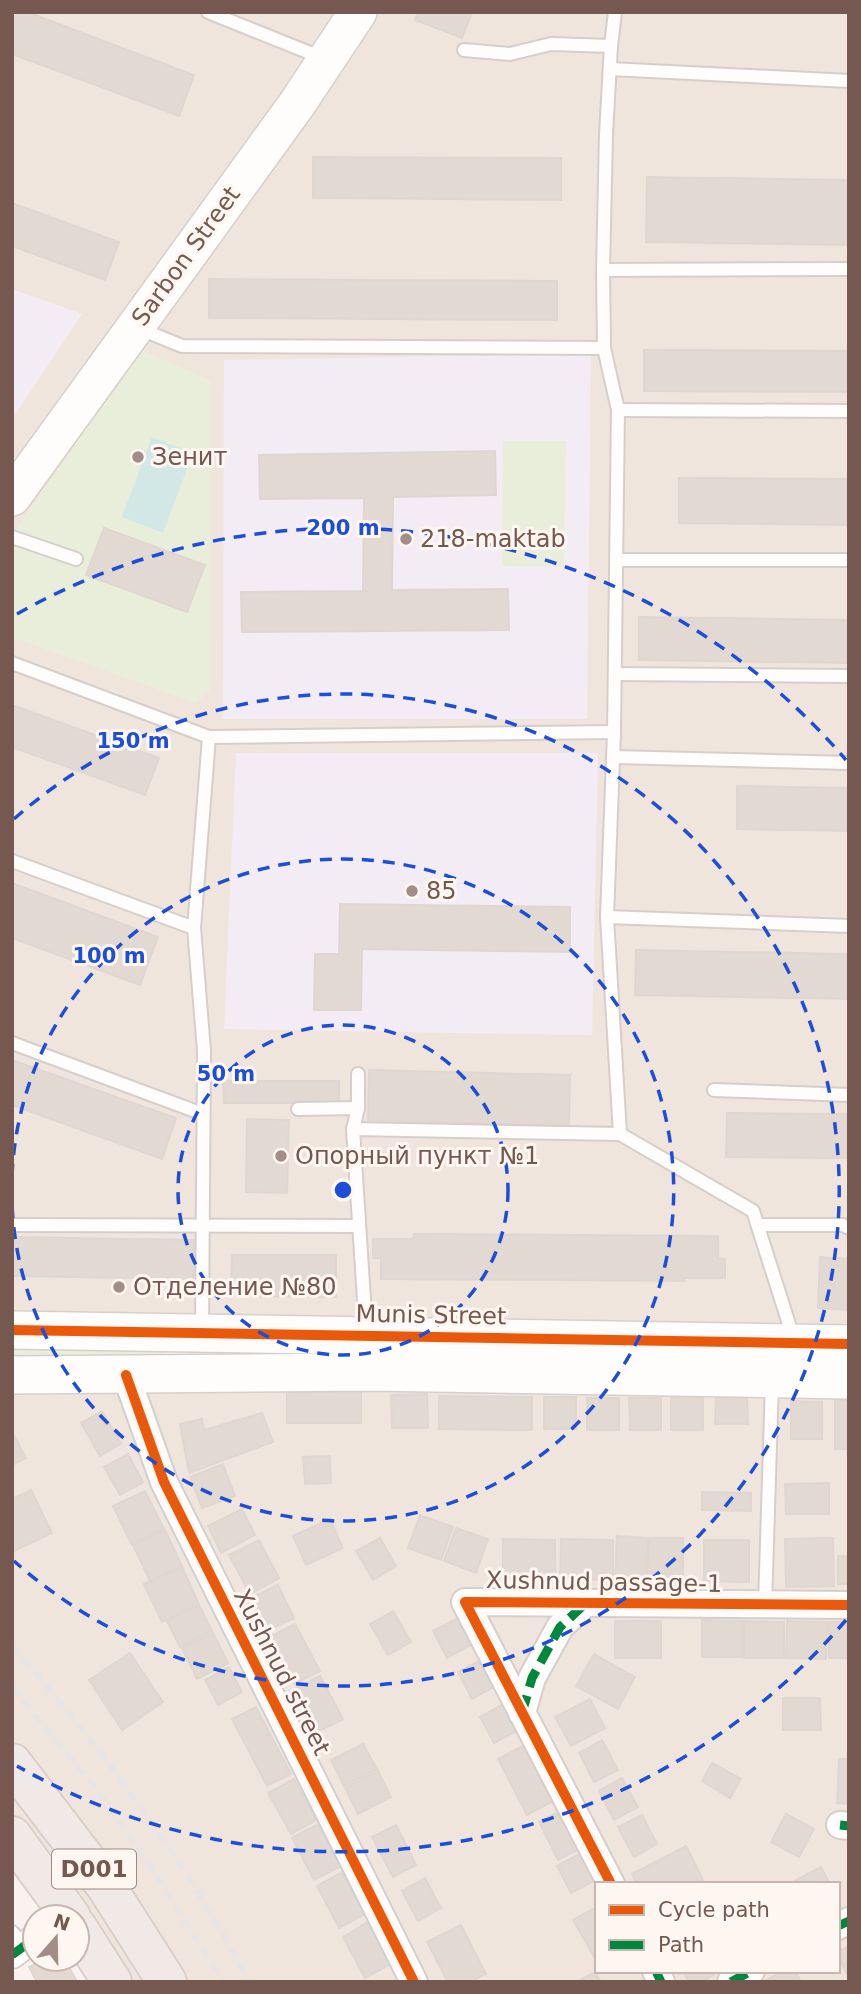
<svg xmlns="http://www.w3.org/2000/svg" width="861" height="1994" font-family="'DejaVu Sans',sans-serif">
<rect width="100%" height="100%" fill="#f8f3ee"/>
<g fill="#f0e5dd" fill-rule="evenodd">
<polygon points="12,12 849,12 849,1344 12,1330"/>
<path d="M12,1375l837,5v602h-737l-100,-162zM597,1884h241v87h-241z"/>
</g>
<g fill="#f4ecf4">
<polygon points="12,289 82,314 12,419"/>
<polygon points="591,354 587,719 223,719 224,360"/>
<polygon points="236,753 598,753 592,1035 224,1029"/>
</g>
<g fill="#e8eeda">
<polygon points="140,350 210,380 210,690 196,703 12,637 12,535"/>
<polygon points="503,441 566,441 564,567 502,566"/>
<polygon points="12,1339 162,1343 164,1357 130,1355 101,1364 12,1363"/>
</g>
<polygon fill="#d1e8e7" points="152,437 193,453 163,533 122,517"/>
<g fill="#e2d9d3" stroke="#e0d6d1" stroke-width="2">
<polygon points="12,12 27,12 194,75 179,116 12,54"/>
<polygon points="418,12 472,12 462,38 415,20"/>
<polygon points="313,157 561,158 561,200 313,198"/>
<polygon points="647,177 849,180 849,245 646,242"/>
<polygon points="12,203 119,242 105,280 12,246"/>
<polygon points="209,279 557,281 557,320 209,318"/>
<polygon points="644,350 849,351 849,392 644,391"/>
<polygon points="495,451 496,495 393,497 392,590 508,589 509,630 242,632 241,592 363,591 364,498 260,499 259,455"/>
<polygon points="679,478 847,479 847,525 679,523"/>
<polygon points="104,528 205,565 187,612 86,575"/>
<polygon points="639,617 849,620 849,663 639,660"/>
<polygon points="12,705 159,758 145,795 12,747"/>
<polygon points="737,786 849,788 849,831 737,829"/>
<polygon points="12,883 158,937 140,985 12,938"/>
<polygon points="340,904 570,907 570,952 362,949 361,1010 314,1010 315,954 339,954"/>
<polygon points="636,950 849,954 849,999 635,995"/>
<polygon points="12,1060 176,1118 162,1159 12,1105"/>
<polygon points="369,1070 570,1075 569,1126 368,1120"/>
<polygon points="223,1081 339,1081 339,1103 224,1103"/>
<polygon points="727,1113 849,1114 849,1158 726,1157"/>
<polygon points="247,1119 289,1120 287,1193 246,1192"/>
<polygon points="414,1234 718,1236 718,1258 725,1259 725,1278 684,1278 684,1281 381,1279 381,1258 373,1258 373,1239 413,1239"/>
<polygon points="12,1237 194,1240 193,1279 12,1276"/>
<polygon points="232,1255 336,1255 336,1297 231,1296"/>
<polygon points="820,1257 849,1259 849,1310 818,1308"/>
<polygon points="361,1390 361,1423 287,1423 287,1391"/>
<polygon points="427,1394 428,1428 392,1428 391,1395"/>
<polygon points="439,1396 532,1397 532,1430 439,1429"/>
<rect x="544" y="1397" width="32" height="32"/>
<rect x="587" y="1398" width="32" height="32"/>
<polygon points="629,1398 661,1398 661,1430 630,1430"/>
<rect x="671" y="1398" width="32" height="32"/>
<polygon points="716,1398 747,1398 748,1424 715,1424"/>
<rect x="835" y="1400" width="14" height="49"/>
<polygon points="791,1401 822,1402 822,1439 791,1439"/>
<polygon points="102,1411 121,1444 100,1456 81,1423"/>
<polygon points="262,1413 273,1442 189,1473 180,1424 202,1419 204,1430"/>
<polygon points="12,1432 26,1458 12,1465"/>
<polygon points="128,1454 143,1482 120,1495 104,1467"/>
<polygon points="330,1456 331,1483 305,1484 303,1457"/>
<polygon points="223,1464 235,1496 202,1508 190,1477"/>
<polygon points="829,1483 829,1514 786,1514 785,1484"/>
<polygon points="31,1490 52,1533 14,1551 12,1547 12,1499"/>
<polygon points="145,1491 164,1529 132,1545 113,1506"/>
<polygon points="702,1492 751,1493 751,1511 702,1510"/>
<polygon points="242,1509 255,1535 221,1553 208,1526"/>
<polygon points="420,1515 453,1527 441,1560 408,1548"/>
<polygon points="330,1519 343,1548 306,1565 293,1536"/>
<polygon points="456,1528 488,1539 476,1573 444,1561"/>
<polygon points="165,1530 182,1566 150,1581 133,1545"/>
<polygon points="617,1536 648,1538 646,1582 615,1581"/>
<polygon points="380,1538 396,1566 373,1580 356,1551"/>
<polygon points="649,1538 683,1538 683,1583 647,1582"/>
<polygon points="833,1538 834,1586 786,1587 785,1539"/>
<polygon points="503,1539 555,1540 555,1579 503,1578"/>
<polygon points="561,1539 613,1540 613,1580 560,1579"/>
<polygon points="259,1540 279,1578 250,1594 229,1555"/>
<polygon points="704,1540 749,1540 749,1582 704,1581"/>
<rect x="838" y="1556" width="11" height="28"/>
<polygon points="182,1567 199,1604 162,1622 144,1584"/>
<polygon points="278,1585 294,1618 267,1631 251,1598"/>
<polygon points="199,1605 212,1631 180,1647 167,1621"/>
<polygon points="393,1611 411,1642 388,1655 370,1624"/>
<polygon points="460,1617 474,1643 447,1658 433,1631"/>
<polygon points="702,1620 742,1621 742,1657 702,1657"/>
<rect x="615" y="1621" width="46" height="37"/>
<polygon points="744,1621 784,1622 784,1658 744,1658"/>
<polygon points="787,1621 827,1622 826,1659 786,1658"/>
<rect x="829" y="1622" width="20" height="36"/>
<polygon points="295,1624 320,1671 294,1684 269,1637"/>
<polygon points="213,1633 228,1663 197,1679 182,1648"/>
<polygon points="130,1653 163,1702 122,1730 89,1680"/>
<polygon points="594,1654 635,1677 618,1709 576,1686"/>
<polygon points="485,1658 499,1684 472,1699 458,1672"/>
<polygon points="229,1667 242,1692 218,1705 205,1680"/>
<polygon points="320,1676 343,1719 318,1732 295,1689"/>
<polygon points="783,1698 820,1698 821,1730 783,1730"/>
<polygon points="590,1699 605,1728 571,1746 555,1717"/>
<polygon points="507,1702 521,1729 494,1743 480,1717"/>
<polygon points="256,1707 291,1774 267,1786 232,1719"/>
<polygon points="602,1740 618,1770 594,1782 579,1753"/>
<polygon points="530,1742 559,1798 527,1815 498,1759"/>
<polygon points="363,1744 377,1769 344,1786 331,1760"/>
<polygon points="839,1759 849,1759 849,1804 837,1803"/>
<polygon points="712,1763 741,1779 730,1798 702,1781"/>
<polygon points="378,1771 391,1797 358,1814 345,1788"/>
<polygon points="622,1778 638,1807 614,1820 599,1791"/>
<polygon points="294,1779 316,1820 291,1834 268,1793"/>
<polygon points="564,1809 583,1847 558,1860 539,1822"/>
<polygon points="786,1814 814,1829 799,1857 771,1842"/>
<polygon points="642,1815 657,1844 634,1857 618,1827"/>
<polygon points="318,1824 341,1866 314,1880 292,1838"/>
<polygon points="396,1825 416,1865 393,1877 372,1837"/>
<polygon points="686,1846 705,1884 636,1884 632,1874"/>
<polygon points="585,1851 599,1878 571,1893 557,1866"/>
<polygon points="821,1867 830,1884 789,1884"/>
<polygon points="342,1872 365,1914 339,1928 317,1886"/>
<polygon points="425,1878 441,1908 418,1921 402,1891"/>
<polygon points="597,1907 597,1962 573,1920"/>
<polygon points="368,1922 391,1964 365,1978 343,1937"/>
<polygon points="461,1925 486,1974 470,1982 448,1982 427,1942"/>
<polygon points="849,1946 849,1977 838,1958 838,1952"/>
<polygon points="46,1959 65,1959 77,1982 37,1982 29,1967"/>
<polygon points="683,1971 721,1971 701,1982 689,1982"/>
<polygon points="783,1971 795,1971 801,1982 763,1982"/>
<polygon points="595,1972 601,1982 577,1982"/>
</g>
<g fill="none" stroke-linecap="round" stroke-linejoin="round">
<defs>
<g id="lane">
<polyline points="208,12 325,59"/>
<polyline points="615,12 611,46 606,134 603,270 604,348 618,410 614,732 607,917 620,1134"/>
<polyline points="464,50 510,54 551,44 611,46"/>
<polyline points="610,69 849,81"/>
<polyline points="603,270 849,269"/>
<polyline points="138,328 182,346 604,348"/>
<polyline points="618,410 849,411"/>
<polyline points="12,537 76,559"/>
<polyline points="617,560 849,560"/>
<polyline points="12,663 209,737 614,732"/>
<polyline points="615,674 849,676"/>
<polyline points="613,757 849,763"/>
<polyline points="12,861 194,928"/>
<polyline points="607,917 849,926"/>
<polyline points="12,1043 203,1114"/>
<polyline points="714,1090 849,1095"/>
<polyline points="298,1109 358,1108"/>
<polyline points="353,1129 358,1108 358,1074"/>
<polyline points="12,1225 359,1226"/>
<polyline points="758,1225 843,1225 849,1228"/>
<polyline points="202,1330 204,1051 194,928 209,737"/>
<polyline points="366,1331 353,1129 620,1134 753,1211 789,1324 788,1341"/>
<polyline points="765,1605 772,1382"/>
<polyline points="12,1932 25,1945"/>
</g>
<g id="street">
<polyline points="126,1375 164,1482 414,1982"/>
<polyline points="522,1713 532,1678 560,1627 587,1602"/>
<polyline points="840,1825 849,1826"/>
<polyline points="611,1884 465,1602 849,1605"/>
<polyline points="838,1926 849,1921"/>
<polyline points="12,1955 35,1938"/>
<polyline points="656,1971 661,1982"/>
<polyline points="731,1982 751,1971"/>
</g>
<g id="secondary">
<polyline points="12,497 297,104 358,12"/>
<polyline points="12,1330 849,1344"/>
<polyline points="12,1375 368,1372 849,1380"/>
</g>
<g id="highway">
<polyline points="12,1763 106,1886 167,1982"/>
<polyline points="12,1836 71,1917"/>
<polyline points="77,1927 112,1982"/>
</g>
</defs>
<use href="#lane" stroke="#d6ceca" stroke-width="16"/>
<use href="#street" stroke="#d6ceca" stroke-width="30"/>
<use href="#secondary" stroke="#d7cfca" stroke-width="40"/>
<use href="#highway" stroke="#d9d0cb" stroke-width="42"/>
<use href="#lane" stroke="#fefdfc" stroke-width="12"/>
<use href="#street" stroke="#fefdfc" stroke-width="26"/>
<use href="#secondary" stroke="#fefdfc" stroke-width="37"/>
<use href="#highway" stroke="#f1e9e6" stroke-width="38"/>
<g stroke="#e5e4e6" stroke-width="5" stroke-dasharray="10 7" stroke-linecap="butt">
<path d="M12,1646c91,103 173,214 237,336"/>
<polyline points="12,1688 92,1783 151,1867 223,1982"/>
</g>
<g stroke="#00873e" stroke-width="9" stroke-dasharray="18 9" stroke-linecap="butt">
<polyline points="522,1713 532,1678 560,1627 587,1602"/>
<polyline points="840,1825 849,1826"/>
<polyline points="66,1917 69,1915"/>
<polyline points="838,1926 849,1921"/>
<polyline points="12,1955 35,1938"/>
<polyline points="656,1971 661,1982"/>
<polyline points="731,1982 751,1971"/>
</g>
<defs>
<g id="cycleway">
<polyline points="12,1330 849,1344"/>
<polyline points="126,1375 164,1482 414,1982"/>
<polyline points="611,1884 465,1602 849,1605"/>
</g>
</defs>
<use href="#cycleway" stroke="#fef7f1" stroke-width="15"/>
<use href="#cycleway" stroke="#e8590c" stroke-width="10"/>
</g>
<g fill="none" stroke="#1d4ed8" stroke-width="3.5" stroke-dasharray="12 9">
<circle cx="343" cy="1190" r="165"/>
<path d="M12 1176A331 331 0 1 1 12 1204"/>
<path d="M14 819A496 496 0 1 1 14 1561"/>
<path d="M846 1620A662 662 0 0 1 17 1766M17 614A662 662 0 0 1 846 760"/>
</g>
<g fill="#a38e87" stroke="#fef7f1" stroke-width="2.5">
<circle cx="138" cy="457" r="7"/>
<circle cx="406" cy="539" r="7"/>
<circle cx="412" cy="891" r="7"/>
<circle cx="281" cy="1156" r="7"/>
<circle cx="119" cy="1287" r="7"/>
</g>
<g text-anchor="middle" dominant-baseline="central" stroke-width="6" stroke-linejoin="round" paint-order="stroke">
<rect fill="#fef7f1" stroke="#9e8880" stroke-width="2" x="52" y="1849.5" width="84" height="39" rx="5"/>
<g font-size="23" font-weight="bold" fill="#75584f">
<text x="94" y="1869">D001</text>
</g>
<g font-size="24" fill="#75584f" stroke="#fef7f1">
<text transform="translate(186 256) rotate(-54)">Sarbon Street</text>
<text transform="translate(431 1315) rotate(1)">Munis Street</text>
<text transform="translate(604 1582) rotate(1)">Xushnud passage-1</text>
<text transform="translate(282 1672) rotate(63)">Xushnud street</text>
</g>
<g font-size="24" fill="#75584f" stroke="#fef7f1" text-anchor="start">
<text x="152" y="457">Зенит</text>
<text x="420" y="539">218-maktab</text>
<text x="426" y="891">85</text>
<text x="295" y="1156">Опорный пункт №1</text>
<text x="133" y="1287">Отделение №80</text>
</g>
</g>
<circle cx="343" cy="1190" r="10" fill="#1d4ed8" stroke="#fef7f1" stroke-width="3.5"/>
<g font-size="21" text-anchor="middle" font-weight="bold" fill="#1d4ed8" stroke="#fef7f1" stroke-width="6" stroke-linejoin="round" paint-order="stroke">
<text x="343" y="535">200 m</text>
<text x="133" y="748">150 m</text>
<text x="109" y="963">100 m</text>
<text x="226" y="1081">50 m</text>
</g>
<rect width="861" height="1994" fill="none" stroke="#75584f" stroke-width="28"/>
<rect x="595" y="1882" width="245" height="91" fill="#fef7f1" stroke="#c7b7b0" stroke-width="2"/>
<rect x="609" y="1905" width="35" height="10" fill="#e8590c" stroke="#c7b7b0" stroke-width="2"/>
<text x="658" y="1917" font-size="21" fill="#75584f">Cycle path</text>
<rect x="609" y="1940" width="35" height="10" fill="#00873e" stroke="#c7b7b0" stroke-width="2"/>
<text x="658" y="1952" font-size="21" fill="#75584f">Path</text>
<g transform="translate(56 1938) rotate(20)"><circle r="33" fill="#fef7f1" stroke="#c7b7b0" stroke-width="2"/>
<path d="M0-5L12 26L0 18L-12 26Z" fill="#a38e87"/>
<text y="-10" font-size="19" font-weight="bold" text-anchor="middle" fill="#75584f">N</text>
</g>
</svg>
